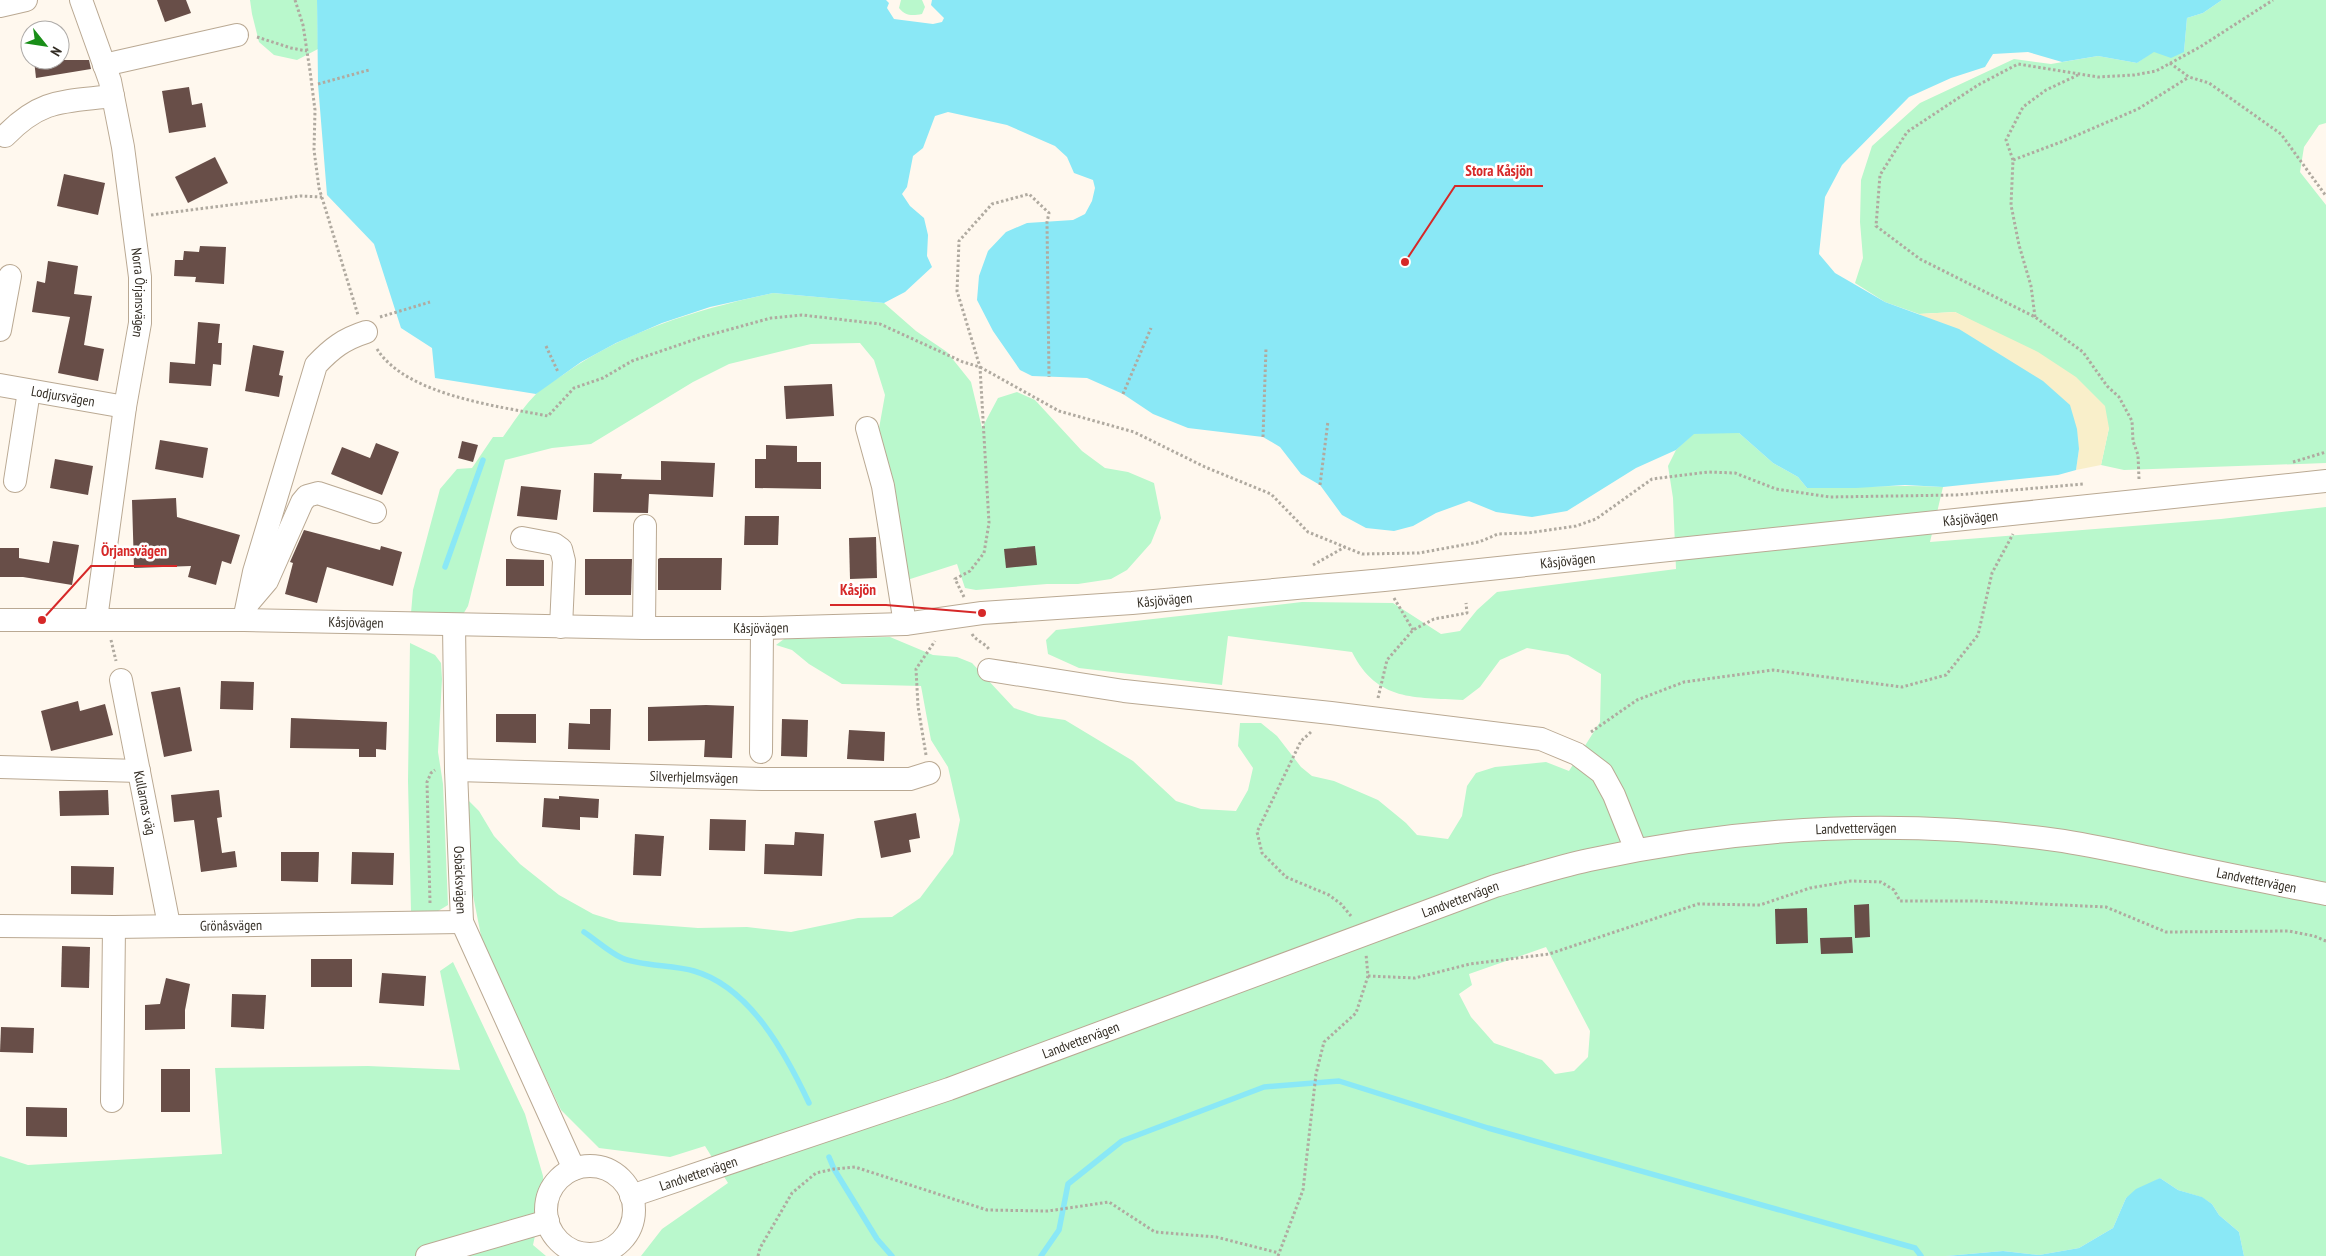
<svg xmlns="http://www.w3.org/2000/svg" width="2326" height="1256" font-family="'PT Sans Narrow',sans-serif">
<rect width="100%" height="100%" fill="#fff8ee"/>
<g fill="#b9f8cc" fill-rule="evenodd">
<polygon points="250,0 317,0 318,49 297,60 274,55 259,42 252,14"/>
<path d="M901,0h21l3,7 -3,7c-10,2 -17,2 -23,-6z"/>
<polygon points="2222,0 2326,0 2326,123 2319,125 2304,147 2300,172 2326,205 2326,463 2124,470 2101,465 2109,428 1988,329 1955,312 1919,314 1885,302 1855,283 1863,258 1860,222 1861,180 1872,146 1920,103 2014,59 2051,64 2098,56 2137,63 2154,51 2184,52 2187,18 2203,13"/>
<path d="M773,293l111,10 32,28 31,21 24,30 11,46 16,-30 19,-6 18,8 47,51 23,17 23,4 26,11 7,35 -10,25 -24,27 -16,9 -33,5h-31l-71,6 -11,-2 -8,-24 -53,17 -26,-147 7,-39 -11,-35 -14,-17 -49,1 -82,20 -36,18 -102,62 -39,4 -47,12 -37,146 -6,10 -51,-3 2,-23 27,-101 17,-20 15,-1 21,-31h10c10,-14 20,-30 33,-43 8,-8 21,-15 31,-22 62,-43 133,-63 206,-79z"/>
<path d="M1716,432l23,1 34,30 25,14 9,11c46,0 91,-4 136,-1l-13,55 291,-23 105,-12v749h-82l-5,-24 -20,-17 -7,-11 -11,-7 -23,-7 -18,-12 -34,20 -13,30 -34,20 -40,7 -36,-4 -57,5h-1305l21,-27 66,-46 -23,-37 -35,11 -71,-9 -38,-38 -78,-164 -13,-66 -2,-80 11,11 15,25 26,28 39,31 34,19 26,8 79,6 49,-1 44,5 67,-14 34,-1 28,-19 33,-44 7,-34 -12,-53 -17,-27 -10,-54 -79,-2 -33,-20 -17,-14 -16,-5 8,-6 106,-2 43,18 24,2 15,6 42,45 24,8 27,4 68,41 43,40 25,8 35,2 12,-21 5,-22 -15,-22 2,-23h21l16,13 24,31 11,9 22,5 44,19 28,23 11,12 31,4 14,-23 5,-30 9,-13 19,-6 51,-5 23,9 31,-49 1,-48 -33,-19 -41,-7 -27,12 -20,27 -17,13c-48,-3 -86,2 -111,-48l-124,-16 -6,49 -143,-17 -31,-14 -2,-14 10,-10 246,-28 91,1 48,31 19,-3 17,-21 20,-18 179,-23 -3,-71 -5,-32 8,-16 17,-16zM1546,947l44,84 -2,26 -14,14 -19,3 -13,-14 -48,-17 -23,-26 -12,-23 13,-9 -3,-11z"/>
<polygon points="410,643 435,655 441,663 442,679 438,752 443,784 448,905 438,911 411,911 408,781"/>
<polygon points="453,962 525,1114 543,1176 544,1194 533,1245 546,1256 0,1256 0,1156 28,1165 222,1154 215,1068 368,1066 460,1070 440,971"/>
</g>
<polygon fill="#f9efca" points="1955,312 2038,352 2076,377 2105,406 2109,428 2101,465 2076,470 2079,449 1919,314"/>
<g fill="#8ae8f6">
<polygon points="317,0 886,0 889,3 887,8 894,19 933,24 942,22 944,18 931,5 932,0 2222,0 2203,13 2187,18 2184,52 2171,58 2154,52 2137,63 2098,56 2062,62 2028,52 1993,54 1985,67 1951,78 1909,97 1842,165 1825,197 1819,254 1835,273 1885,302 1959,329 2043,381 2070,405 2077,429 2079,449 2076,470 2058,475 1943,487 1905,485 1856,488 1807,488 1798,477 1773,463 1739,433 1694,434 1676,450 1636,468 1567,511 1532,517 1496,512 1469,501 1436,513 1413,526 1394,531 1366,528 1342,515 1320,485 1301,474 1280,447 1263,437 1188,428 1153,414 1123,394 1087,378 1032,376 1020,370 993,331 977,300 979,276 988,251 1006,232 1027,223 1073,220 1085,214 1092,201 1095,188 1093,180 1074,173 1067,157 1055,146 1007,125 948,112 935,116 923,148 913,156 907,187 902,194 910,206 924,218 928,235 927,256 932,267 905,292 884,303 773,293 710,307 662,323 616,343 581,362 536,394 435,378 432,348 401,328 374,244 327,195 318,84"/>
<polygon points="2160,1178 2178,1190 2202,1197 2212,1204 2219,1215 2239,1232 2244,1256 1946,1256 2003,1251 2039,1255 2079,1248 2113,1228 2126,1198 2136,1189"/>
</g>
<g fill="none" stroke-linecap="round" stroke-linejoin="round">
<g stroke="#8ae8f6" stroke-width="5.5">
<polyline points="445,567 483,460"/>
<path d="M584,932c12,8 25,20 38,26 17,8 52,7 72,13 56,16 92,83 115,132"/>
<polyline points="829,1157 834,1169 877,1239 892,1256"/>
<polyline points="1041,1256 1059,1230 1068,1184 1122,1141 1264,1087 1339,1081 1488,1128 1915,1248 1921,1256"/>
</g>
</g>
<g fill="#684e48">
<polygon points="157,0 186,0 191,13 165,22"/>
<polygon points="34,60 89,60 91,69 36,78"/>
<polygon points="189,87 192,105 202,103 206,127 169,133 162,91"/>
<polygon points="215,157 228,183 188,203 175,177"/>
<polygon points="64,174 105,183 98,215 57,206"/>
<polygon points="200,246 226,247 224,284 195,282 196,277 174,276 175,260 183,260 184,251 199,252"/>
<polygon points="48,261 78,266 74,294 92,296 84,345 104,349 98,381 58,373 70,317 32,312 37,281 45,283"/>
<polygon points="198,322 220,324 218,343 222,343 221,365 213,364 211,386 169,383 170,362 195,364"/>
<polygon points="253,345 284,351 279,375 283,376 279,397 245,391"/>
<polygon points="832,384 834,416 786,419 784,386"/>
<polygon points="160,440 208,448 203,478 155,469"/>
<polygon points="462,441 478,445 473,462 458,458"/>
<polygon points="376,443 399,452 382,495 331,474 342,447 370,458"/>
<polygon points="766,445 797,446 797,462 821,462 821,489 755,488 755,459 766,459"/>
<polygon points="55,459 93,466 88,495 50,488"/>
<polygon points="661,461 715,463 713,497 649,494 648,513 593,512 594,473 622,474 621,479 661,480"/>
<polygon points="521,486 561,490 557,520 517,516"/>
<polygon points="176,498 177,517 240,535 231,564 222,561 216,585 188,577 191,566 134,568 132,500"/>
<polygon points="745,516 779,516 778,545 744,545"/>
<polygon points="304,530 380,550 381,546 402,552 393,586 327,567 317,603 285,594 293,563 290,562"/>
<polygon points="876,537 877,578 850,579 849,538"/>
<polygon points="53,541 79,545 72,585 23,577 0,577 0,548 19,548 19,558 49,563"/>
<polygon points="1035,546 1037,565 1006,568 1004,549"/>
<polygon points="660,558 722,558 721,590 658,590 658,559"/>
<polygon points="506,559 544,560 544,586 506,586"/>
<polygon points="585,559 632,559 631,595 585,595"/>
<polygon points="221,681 254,682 253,710 220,709"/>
<polygon points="180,687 192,751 164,757 151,692"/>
<polygon points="78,701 80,711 105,704 113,735 51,751 41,711"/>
<polygon points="706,705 734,706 732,758 704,757 705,740 648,741 648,707"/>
<polygon points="590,709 611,709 610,750 568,749 569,723 590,724"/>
<polygon points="496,714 536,714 536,743 496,742"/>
<polygon points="291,718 387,722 386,750 376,749 376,757 359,757 359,749 290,748"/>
<polygon points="782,719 808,720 807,757 781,756"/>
<polygon points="849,730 885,732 884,761 847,759"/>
<polygon points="108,790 109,815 60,816 59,791"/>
<polygon points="219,790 222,817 217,818 222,853 235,851 237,867 201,872 194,820 174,822 171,795"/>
<polygon points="559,796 599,799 598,818 580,817 580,830 542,827 544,798 559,799"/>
<polygon points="916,813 920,838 909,840 911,852 881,858 874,821"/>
<polygon points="710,819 746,820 745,851 709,850"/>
<polygon points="795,832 824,834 822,876 764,874 765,844 794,845"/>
<polygon points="635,834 664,836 661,876 633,875"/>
<polygon points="281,852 319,852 318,882 281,881"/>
<polygon points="352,852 394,853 393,885 351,884"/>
<polygon points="71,866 114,867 113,895 71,894"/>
<polygon points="1869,904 1870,937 1855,938 1854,905"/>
<polygon points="1807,908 1808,943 1776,944 1775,909"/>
<polygon points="1852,937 1853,953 1821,954 1820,938"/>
<polygon points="62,946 90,947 89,988 61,987"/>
<rect x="311" y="959" width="41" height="28"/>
<polygon points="382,973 426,976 424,1006 379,1003"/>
<polygon points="166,978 190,984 185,1010 185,1029 145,1030 145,1005 160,1004"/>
<polygon points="232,994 266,995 264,1029 231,1027"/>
<polygon points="1,1027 34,1028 33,1053 0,1052"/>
<rect x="161" y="1069" width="29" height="43"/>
<polygon points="26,1107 67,1108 67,1137 26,1136"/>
</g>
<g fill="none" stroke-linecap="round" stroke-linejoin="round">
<defs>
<g id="minor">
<path id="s1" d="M81,0l29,81 13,66 17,130v46l-15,84 -29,212"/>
<polyline points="0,6 26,0"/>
<polyline points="104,65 237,35"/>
<path d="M5,136c37,-38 59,-34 108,-40"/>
<polyline points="0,330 10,276"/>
<path id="s2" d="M0,385l125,22"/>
<polyline points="867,428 883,486 905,624"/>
<polyline points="15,481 29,391"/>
<polyline points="522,538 554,544 561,549 564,561 561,627"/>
<polyline points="250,601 267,581 302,502 307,496 318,493 375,512"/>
<path id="s3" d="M0,620h244l400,8h118l143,-4 77,-11 150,-10 252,-23 942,-99"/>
<path d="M244,620l10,-48 62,-207c16,-17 28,-26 50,-33"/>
<path id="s4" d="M454,625l2,145 6,152 112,247"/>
<polyline points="644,628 645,526"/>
<polyline points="989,670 1124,691 1331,713 1541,739 1577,754 1602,773 1614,795 1636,850"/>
<path id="s5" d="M121,680l48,245"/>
<polyline points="761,752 762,628"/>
<polyline points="0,767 139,771"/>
<path id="s6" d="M456,770l306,9h148l19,-6"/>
<path id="s7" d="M0,926l114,1 348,-5"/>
<polyline points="112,1101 114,927"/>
<circle cx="590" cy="1210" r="44"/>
<path id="s8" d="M631,1196l318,-107 546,-203c31,-9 62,-19 94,-26 155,-34 309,-42 467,-20 35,5 70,13 104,20 55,12 111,23 166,34"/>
<polyline points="427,1256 548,1221"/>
</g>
</defs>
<use href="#minor" stroke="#baa993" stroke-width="24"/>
<g stroke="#b0aaa0" stroke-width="3" stroke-dasharray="2.5 2.5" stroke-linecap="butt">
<polyline points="295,0 303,25 310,71 315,110 314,150 319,188 358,315"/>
<polyline points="257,37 291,48 307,51"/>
<polyline points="2170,63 2189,77 2209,83 2281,134 2326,196"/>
<polyline points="318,84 369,70"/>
<polyline points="2013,160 2006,140 2023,107 2046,90 2078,75"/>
<polyline points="151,215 300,196 322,197"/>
<polyline points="380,317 430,302"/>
<polyline points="2035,317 2031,286 2019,245 2011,205 2013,160 2061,142 2138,109 2189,77"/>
<polyline points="546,346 558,372"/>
<path d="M377,349c29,46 120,57 171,67l26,-28 29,-10 29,-17 70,-24 69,-19 31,-3 78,9 83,38 17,5 79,44 75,21 71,35 66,27 37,38 54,22 57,-1 60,-11 19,-8 30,-1 48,-7 20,-7 56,-40 56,-7 27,1 41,16 54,8 126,-2 127,-11"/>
<polyline points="1123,394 1151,328"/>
<polyline points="1263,437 1266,348"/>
<polyline points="2293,462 2326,452"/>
<polyline points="2139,479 2138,455 2133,441 2132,421 2119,397 2107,386 2083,352 2035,317 1920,259 1876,226 1880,175 1907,132 1978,85 2018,64 2098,77 2134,75 2156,71 2200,47 2273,0"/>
<polyline points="1320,485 1328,421"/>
<polyline points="1313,565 1345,547"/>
<polyline points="964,597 955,579 970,571 984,553 989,523 980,367 957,291 959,241 992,204 1029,194 1049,213 1047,222 1049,377"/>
<polyline points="1394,598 1413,630"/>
<path d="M972,634c5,8 14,9 18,17"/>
<polyline points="111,640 116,661"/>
<polyline points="1378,698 1387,660 1413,630 1434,619 1467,613 1466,603"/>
<polyline points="1311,732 1301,741 1257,832 1262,853 1286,877 1329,895 1341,904 1351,916"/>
<polyline points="1591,732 1637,700 1684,682 1773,670 1902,687 1946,675 1978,635 1992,573 2013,534"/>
<polyline points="926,755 918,706 916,669 935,641"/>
<polyline points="430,903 427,782 431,773 435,770"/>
<polyline points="1368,976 1415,978 1470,964 1549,954 1698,904 1760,905 1810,888 1851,881 1881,882 1894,890 1900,901 1977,901 2106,907 2166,932 2289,931 2314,936 2326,941"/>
<polyline points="758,1256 760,1248 792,1193 816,1173 834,1169 855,1167 987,1210 1048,1211 1109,1202 1155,1232 1216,1237 1279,1253"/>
<polyline points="1278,1256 1303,1190 1316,1074 1324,1042 1356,1013 1368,976 1366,954"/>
</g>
<use href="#minor" stroke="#fff" stroke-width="22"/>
</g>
<g text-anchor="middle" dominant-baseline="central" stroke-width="5" stroke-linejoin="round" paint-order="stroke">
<g font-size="14" fill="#342e25" stroke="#fff">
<text stroke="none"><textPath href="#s1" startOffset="300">Norra Örjansvägen</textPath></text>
<text stroke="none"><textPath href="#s2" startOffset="64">Lodjursvägen</textPath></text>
<text stroke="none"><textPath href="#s3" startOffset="1976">Kåsjövägen</textPath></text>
<text stroke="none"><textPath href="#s3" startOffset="1571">Kåsjövägen</textPath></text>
<text stroke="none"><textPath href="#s3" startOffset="1166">Kåsjövägen</textPath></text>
<text stroke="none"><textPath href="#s3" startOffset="356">Kåsjövägen</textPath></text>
<text stroke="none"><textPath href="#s3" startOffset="761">Kåsjövägen</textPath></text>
<text stroke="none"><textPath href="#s6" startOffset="238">Silverhjelmsvägen</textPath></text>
<text stroke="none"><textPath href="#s5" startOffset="125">Kullarnas väg</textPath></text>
<text stroke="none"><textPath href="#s8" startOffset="1285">Landvettervägen</textPath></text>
<text stroke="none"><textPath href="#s4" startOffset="255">Osbäcksvägen</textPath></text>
<text stroke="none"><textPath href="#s8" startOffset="1690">Landvettervägen</textPath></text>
<text stroke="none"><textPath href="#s8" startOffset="881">Landvettervägen</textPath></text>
<text stroke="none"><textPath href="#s7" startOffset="231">Grönåsvägen</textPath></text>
<text stroke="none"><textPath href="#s8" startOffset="476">Landvettervägen</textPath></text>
<text stroke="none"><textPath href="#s8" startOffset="71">Landvettervägen</textPath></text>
</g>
</g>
<path fill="none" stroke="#d62828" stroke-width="2" d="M1405 262L1455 186H1543M42 620L91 566H177M982 613L886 605H830"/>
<g fill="#d62828" stroke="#fff" stroke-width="2">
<circle cx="1405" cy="262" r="5"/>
<circle cx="42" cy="620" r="5"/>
<circle cx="982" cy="613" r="5"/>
</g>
<g font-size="15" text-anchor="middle" font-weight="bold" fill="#d62828" stroke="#fff" stroke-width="5" stroke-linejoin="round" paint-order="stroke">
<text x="1499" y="176">Stora Kåsjön</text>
<text x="134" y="556">Örjansvägen</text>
<text x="858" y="595">Kåsjön</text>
</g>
<g transform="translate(45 45) rotate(120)"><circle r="24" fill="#ffffff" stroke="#aeaba8"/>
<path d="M0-4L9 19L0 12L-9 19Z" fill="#198e18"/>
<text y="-8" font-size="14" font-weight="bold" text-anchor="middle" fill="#342e25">N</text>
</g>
</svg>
